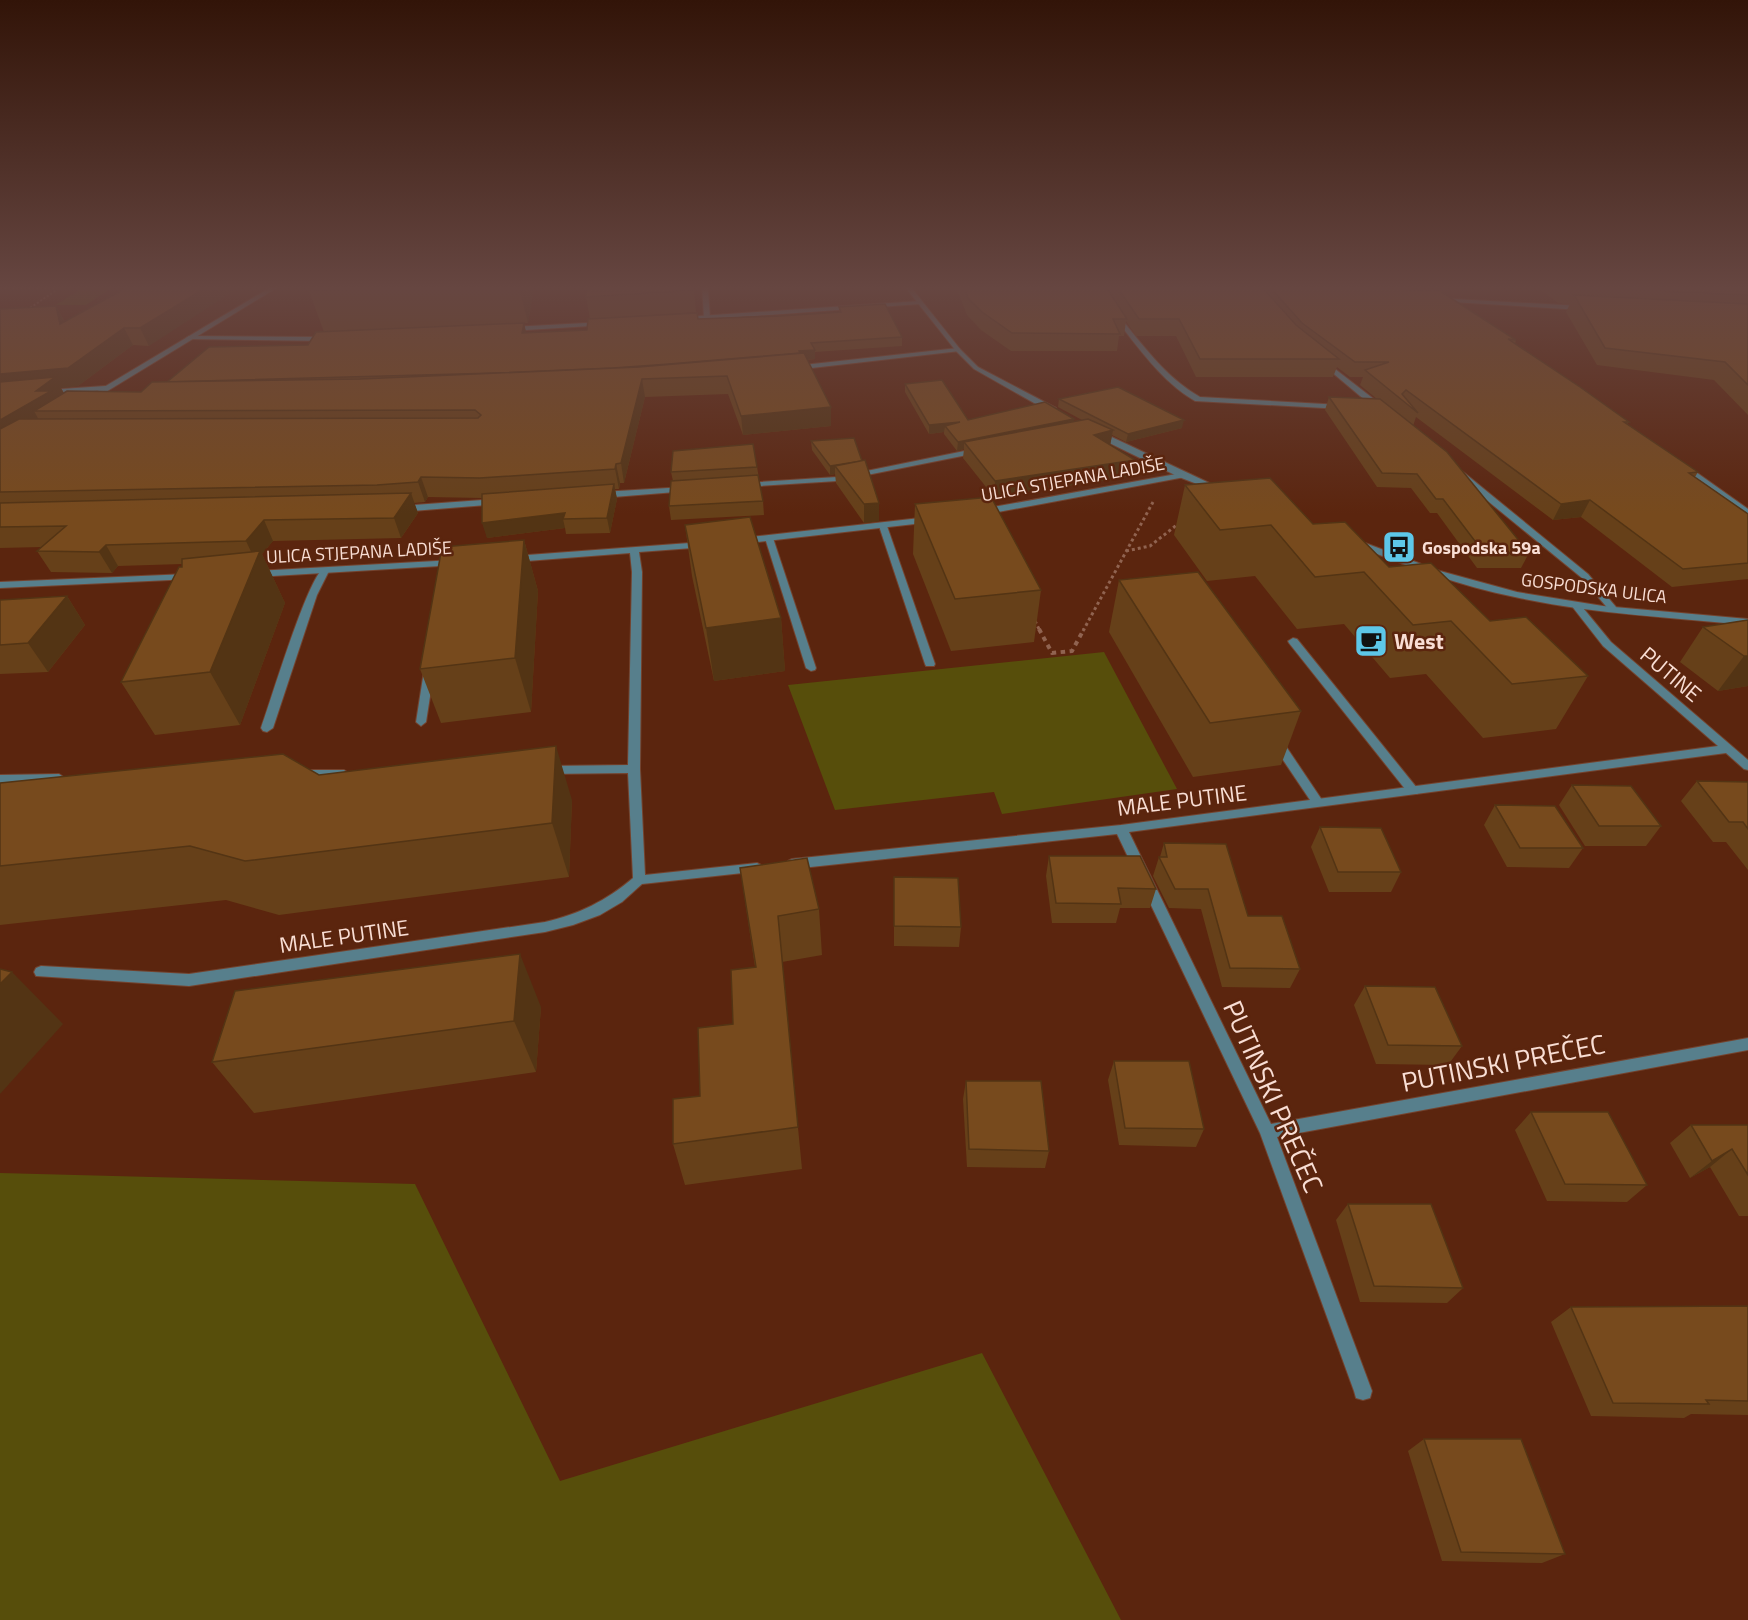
<svg xmlns="http://www.w3.org/2000/svg" width="1748" height="1620" font-family="'Titillium Web',sans-serif">
<rect width="100%" height="100%" fill="#5b250e"/>
<g fill="#574e0b">
<polygon points="84,287 113,287 86,305 56,305"/>
<polygon points="1104,652 1177,789 1002,814 994,792 835,810 788,685"/>
<polygon points="0,1173 415,1184 560,1481 982,1353 1121,1620 0,1620"/>
</g>
<g fill="none" stroke-linecap="round" stroke-linejoin="round">
<defs>
<g id="service">
<polygon points="702,287 708,287 710,318 707,320 704,318"/>
<polygon points="883,523 887,526 935,664 934,666 926,666 925,664 879,526"/>
<polygon points="769,535 773,538 816,668 815,670 811,671 806,668 765,538"/>
<path d="M324,568l5,3 -12,24 -44,133 -6,4 -4,-1 -2,-3c9,-24 47,-152 63,-160z"/>
<polygon points="1293,638 1297,639 1417,788 1419,791 1417,794 1409,794 1289,643 1288,641"/>
<polygon points="429,668 434,671 426,722 421,726 416,722 424,671"/>
<polygon points="1277,738 1281,739 1322,800 1324,803 1322,806 1314,806 1271,742"/>
</g>
<g id="minor">
<polygon points="919,301 921,304 684,321 681,319 684,317"/>
<path d="M1114,315h4c25,30 47,62 82,82l142,8 4,2 -4,2 -147,-8c-34,-20 -56,-53 -81,-84z"/>
<polygon points="604,322 606,323 606,325 511,331 508,329 511,327"/>
<polygon points="189,336 328,337 331,339 328,341 187,339 186,338"/>
<polygon points="958,348 960,349 960,351 794,370 791,368 794,366"/>
<polygon points="1322,362 1326,362 1384,407 1384,411 1378,411 1322,364"/>
<polygon points="105,386 108,386 108,390 46,394 42,392 46,390"/>
<polygon points="979,448 982,448 982,452 837,481 744,487 740,485 744,483 837,477"/>
<polygon points="1680,465 1686,465 1748,509 1748,516 1680,469"/>
<polygon points="1456,471 1462,471 1588,574 1616,607 1616,611 1610,611 1582,578 1456,475"/>
<polygon points="1182,473 1185,473 1185,477 982,515 978,512 982,509"/>
<polygon points="685,487 689,489 688,491 601,498 597,495 601,492"/>
<polygon points="496,499 499,500 499,504 400,512 396,509 400,506"/>
<polygon points="929,517 932,518 932,522 741,544 737,541 741,538"/>
<path d="M703,542l4,3 -1,2 -67,5 3,20 -2,197 5,106 112,-12 4,2 2,3 -2,3 -119,13 -20,18 -22,13 -27,10 -28,7 -356,54 -153,-10 -2,-4 2,-4 5,-2 148,8 356,-52c34,-8 61,-21 88,-44l-5,-105 -81,1 -6,-4 6,-4 81,-1 4,-193 -2,-19 -116,9 -5,-3 5,-3z"/>
<polygon points="454,560 459,563 457,565 256,577 251,574 256,571"/>
<polygon points="188,574 193,577 191,579 0,588 0,582"/>
<polygon points="1576,602 1579,603 1611,642 1748,760 1748,770 1744,769 1726,753 1129,832 1271,1124 1748,1038 1748,1050 1277,1137 1372,1391 1370,1398 1363,1400 1356,1398 1354,1391 1260,1133 1117,834 792,869 788,867 786,864 788,861 792,859 1121,825 1718,746 1603,646 1571,605"/>
<polygon points="301,770 344,770 350,774 344,778 297,777 295,774"/>
<polygon points="59,774 65,778 63,781 0,783 0,775"/>
</g>
<g id="tertiary">
<polygon points="271,287 278,287 91,401 84,399"/>
<polygon points="905,287 911,287 960,349 978,367 1056,408 1056,412 1050,412 974,369 956,351"/>
<polygon points="1438,298 1582,306 1585,308 1582,310 1436,301"/>
<polygon points="1095,432 1101,432 1222,489 1215,491 1179,477 1095,436"/>
<path d="M1357,540l83,31 77,21 86,14 145,13v6c-78,-8 -156,-11 -233,-28 -55,-11 -108,-31 -161,-52l-1,-2z"/>
</g>
</defs>
<use href="#service" stroke="#74432e" stroke-width="2"/>
<use href="#minor" stroke="#74432e" stroke-width="2"/>
<use href="#tertiary" stroke="#74432e" stroke-width="2"/>
<g stroke="#906350" stroke-width="2" stroke-dasharray="2 2" stroke-linecap="butt">
<polyline points="0,289 56,289"/>
<polyline points="27,310 61,287"/>
</g>
<g stroke="#906350" stroke-width="3" stroke-dasharray="3 3" stroke-linecap="butt">
<polyline points="1126,551 1150,546 1178,524"/>
<polyline points="1035,621 1040,631"/>
<polyline points="1083,631 1153,502"/>
</g>
<polyline stroke="#906350" stroke-width="4" stroke-dasharray="4.5 4.5" stroke-linecap="butt" points="1039,629 1052,653 1072,651 1084,629"/>
<use href="#service" fill="#577f8c" fill-rule="evenodd"/>
<use href="#minor" fill="#577f8c" fill-rule="evenodd"/>
<use href="#tertiary" fill="#577f8c" fill-rule="evenodd"/>
</g>
<g fill="#664019">
<polygon points="128,287 149,346 133,345 78,386 61,388 64,393 141,392 167,382 308,345 324,332 309,291 312,287 534,287 528,323 524,323 526,333 587,330 698,319 839,312 839,307 902,337 902,346 815,352 815,359 807,360 831,426 743,435 728,394 645,397 624,483 620,483 619,489 615,489 617,499 610,533 566,534 565,528 487,538 482,498 428,497 425,502 414,503 418,513 401,538 273,541 262,554 285,603 240,725 155,735 121,682 182,567 182,564 118,566 112,573 51,572 37,551 42,547 0,548 0,309 56,306 65,322"/>
<polygon points="956,287 1262,287 1265,290 1266,287 1264,287 1410,287 1409,290 1516,340 1515,344 1629,422 1627,424 1698,472 1695,477 1748,514 1748,579 1672,587 1581,517 1553,520 1416,417 1413,426 1529,553 1521,568 1477,568 1437,513 1430,513 1411,488 1377,487 1325,410 1329,397 1377,399 1360,385 1363,377 1350,377 1337,367 1333,377 1196,377 1176,336 1136,336 1126,321 1124,336 1119,336 1117,351 1011,351 981,330 967,315"/>
<polygon points="1537,287 1748,287 1748,415 1714,380 1597,365 1566,312 1570,304 1558,303"/>
<polygon points="694,290 696,312 590,319 586,297"/>
<polygon points="905,384 968,420 1074,421 1082,420 1058,407 1059,399 1182,428 1126,442 1112,435 1110,445 1135,460 1132,476 994,497 963,458 964,449 957,451 944,434 944,432 929,434 905,392"/>
<polygon points="854,438 879,521 864,523 836,483 835,474 830,475 812,450 811,441"/>
<polygon points="757,467 763,501 764,515 671,520 669,506 673,481 671,472"/>
<polygon points="1185,485 1313,524 1389,567 1490,621 1588,676 1556,729 1483,738 1426,674 1390,678 1344,624 1297,629 1255,576 1207,581 1174,535"/>
<polygon points="915,504 1041,590 1034,642 951,651 913,554"/>
<polygon points="685,525 781,618 785,671 714,681 692,576"/>
<polygon points="524,540 538,591 531,712 441,723 420,669"/>
<polygon points="1119,580 1301,711 1281,765 1193,777 1109,632"/>
<polygon points="67,596 85,625 48,672 0,674 0,600"/>
<polygon points="1748,620 1748,686 1718,691 1680,662 1703,627"/>
<polygon points="319,775 572,800 569,877 279,915 226,900 0,925 0,783"/>
<polygon points="1697,781 1748,782 1748,870 1726,842 1713,842 1681,801"/>
<polygon points="1572,785 1661,826 1646,846 1585,846 1559,805"/>
<polygon points="1495,805 1583,848 1569,868 1507,867 1484,825"/>
<polygon points="1320,827 1401,872 1391,892 1329,892 1311,847"/>
<polygon points="1164,843 1248,916 1300,969 1290,988 1222,987 1201,909 1169,908 1153,876 1159,857 1160,857"/>
<polygon points="1049,856 1156,889 1150,908 1120,908 1116,923 1052,923 1046,876"/>
<polygon points="740,868 819,909 822,955 782,962 802,1169 685,1185 673,1144 700,1096 733,1024 755,967"/>
<polygon points="894,877 961,927 959,947 894,946"/>
<polygon points="1365,986 1462,1046 1448,1065 1376,1064 1354,1005"/>
<polygon points="541,1007 536,1072 254,1113 212,1062"/>
<polygon points="1114,1061 1204,1129 1196,1147 1119,1145 1108,1080"/>
<polygon points="966,1081 1049,1151 1045,1168 967,1167 963,1099"/>
<polygon points="1531,1112 1647,1185 1627,1202 1547,1201 1515,1130"/>
<polygon points="1691,1125 1748,1125 1748,1216 1739,1216 1710,1167 1690,1178 1670,1143"/>
<polygon points="1348,1204 1463,1288 1447,1303 1360,1302 1336,1220"/>
<polygon points="1748,1306 1748,1415 1691,1414 1684,1418 1591,1416 1551,1322 1571,1307"/>
<polygon points="1424,1439 1565,1554 1542,1563 1442,1561 1408,1451"/>
</g>
<g fill="#533414">
<polygon points="207,287 240,287 149,346 140,328"/>
<polygon points="519,287 534,287 528,323"/>
<polygon points="56,306 65,323 60,324"/>
<polygon points="524,323 526,332 524,342 522,333"/>
<polygon points="124,328 133,345 78,386 61,388 65,396 34,411 40,422 0,446 0,374"/>
<polygon points="815,350 815,359 801,360 799,351"/>
<polygon points="642,379 645,397 624,483 621,463"/>
<polygon points="831,407 831,426 743,435 741,416"/>
<polygon points="1074,419 1073,427 964,442 964,449 957,451 958,442"/>
<polygon points="1184,420 1182,428 1126,442 1128,434"/>
<polygon points="960,422 945,426 944,432 929,434 929,425"/>
<polygon points="1113,430 1110,446 1094,435"/>
<polygon points="1135,460 1132,476 994,497 995,481"/>
<polygon points="862,461 835,466 835,474 830,475 830,466"/>
<polygon points="616,464 620,483 619,489 615,469"/>
<polygon points="421,477 428,497 425,502 418,482"/>
<polygon points="614,484 617,499 610,533 607,518"/>
<polygon points="411,493 418,513 401,538 394,518"/>
<polygon points="1590,500 1581,517 1553,520 1561,504"/>
<polygon points="879,503 879,521 864,523 864,504"/>
<polygon points="565,513 563,519 565,528 487,538 482,523"/>
<polygon points="264,520 273,541 262,554 285,603 240,725 210,672 256,562 246,541"/>
<polygon points="524,540 538,591 531,712 515,658"/>
<polygon points="106,545 118,566 112,573 99,552"/>
<polygon points="67,596 85,625 48,672 28,643"/>
<polygon points="781,618 785,671 714,681 706,628"/>
<polygon points="1744,656 1748,656 1748,686 1718,691"/>
<polygon points="556,746 572,800 569,877 552,823"/>
<polygon points="520,954 541,1007 536,1072 514,1021"/>
<polygon points="12,972 63,1024 0,1094 0,984"/>
<polygon points="1732,1149 1710,1167 1690,1178 1712,1161"/>
</g>
<g fill="#774a1d" stroke="#533414" stroke-width="1.5">
<polygon points="128,287 207,287 140,328 124,328 68,368 0,374 0,309 56,306 60,324"/>
<polygon points="312,287 402,287 309,291"/>
<polygon points="587,287 693,287 694,290 586,297"/>
<polygon points="964,287 1106,287 1127,319 1113,319 1120,334 1012,333 982,312 968,298"/>
<polygon points="1117,287 1262,287 1296,325 1339,359 1200,359 1179,319 1139,319"/>
<polygon points="1270,287 1345,287 1440,291 1516,340 1508,339 1580,387 1629,422 1624,422 1698,472 1689,473 1748,514 1748,563 1683,569 1590,500 1561,504 1406,390 1402,394 1418,413 1365,370 1389,362 1355,362 1302,323"/>
<polygon points="1570,287 1639,287 1645,290"/>
<polygon points="1654,287 1748,287 1748,295 1661,291"/>
<polygon points="1574,295 1748,304 1748,385 1725,362 1605,348"/>
<polygon points="885,304 902,337 811,343 815,350 799,351 800,353 669,364 613,368 496,373 167,382 209,347 308,345 316,332 524,323 522,333 587,330 588,319 697,313 698,319 780,316 841,312 839,307"/>
<polygon points="804,353 831,407 741,416 727,376 642,379 621,463 616,464 615,469 480,478 421,477 418,482 377,485 0,492 0,429 19,419 478,418 481,415 475,410 34,411 67,391 141,392 152,382 360,379 639,367"/>
<polygon points="55,377 36,391 51,391 0,420 0,382"/>
<polygon points="942,380 968,420 1045,402 1074,419 958,442 945,426 960,422 929,425 905,384"/>
<polygon points="1118,387 1184,420 1128,434 1059,399"/>
<polygon points="1329,397 1380,399 1447,452 1529,553 1484,553 1443,499 1436,499 1417,474 1382,473"/>
<polygon points="1088,419 1113,430 1094,435 1135,460 995,481 964,442"/>
<polygon points="854,438 862,461 830,466 811,441"/>
<polygon points="753,444 757,467 671,472 673,451"/>
<polygon points="865,460 879,503 864,504 835,466"/>
<polygon points="758,475 763,501 669,506 671,481"/>
<polygon points="1270,478 1313,524 1345,522 1389,567 1431,563 1490,621 1526,617 1588,676 1512,684 1451,621 1413,625 1364,572 1315,577 1271,525 1220,530 1185,485"/>
<polygon points="614,484 607,518 563,519 565,513 482,523 482,494"/>
<polygon points="411,493 394,518 264,520 246,541 106,545 99,552 37,551 66,526 0,527 0,503"/>
<polygon points="991,497 1041,590 955,599 915,504"/>
<polygon points="750,517 781,618 706,628 685,525"/>
<polygon points="524,540 515,658 420,669 442,547"/>
<polygon points="260,551 210,672 121,682 179,567 182,567 182,559"/>
<polygon points="1198,572 1301,711 1210,723 1119,580"/>
<polygon points="67,596 28,643 0,645 0,600"/>
<polygon points="1748,620 1748,656 1744,656 1703,627"/>
<polygon points="556,746 552,823 245,861 190,846 0,866 0,783 283,754 319,775"/>
<polygon points="1697,781 1748,782 1748,829 1743,822 1729,822"/>
<polygon points="1572,785 1631,786 1661,826 1599,826"/>
<polygon points="1495,805 1555,806 1583,848 1520,848"/>
<polygon points="1320,827 1381,828 1401,872 1338,872"/>
<polygon points="1164,843 1226,844 1248,916 1282,916 1300,969 1230,968 1208,889 1175,889 1159,857 1167,857"/>
<polygon points="1049,856 1140,856 1156,889 1118,888 1121,904 1056,903"/>
<polygon points="807,858 819,909 778,916 798,1127 673,1144 673,1099 700,1096 698,1028 733,1024 731,970 756,967 740,868"/>
<polygon points="894,877 958,878 961,927 894,926"/>
<polygon points="520,954 514,1021 212,1062 235,991"/>
<polygon points="0,969 12,972 0,984"/>
<polygon points="1365,986 1435,987 1462,1046 1388,1045"/>
<polygon points="1114,1061 1189,1061 1204,1129 1125,1128"/>
<polygon points="966,1081 1041,1081 1049,1151 969,1149"/>
<polygon points="1531,1112 1608,1112 1647,1185 1565,1184"/>
<polygon points="1691,1125 1748,1125 1748,1175 1732,1149 1712,1161"/>
<polygon points="1348,1204 1431,1204 1463,1288 1374,1286"/>
<polygon points="1748,1306 1748,1401 1706,1400 1709,1404 1613,1403 1571,1307"/>
<polygon points="1424,1439 1521,1439 1565,1554 1461,1552"/>
</g>
<linearGradient id="sky" x2="0" y2="1"><stop stop-color="#321408"/><stop offset="0.56" stop-color="#664641"/><stop offset="1" stop-color="#664641" stop-opacity="0"/></linearGradient>
<rect width="1748" height="514" fill="url(#sky)"/>
<defs>
<symbol id="bus-square" viewBox="-11 -11 22 22"><rect x="-9" y="-9" width="18" height="18" rx="4" fill="#5dc7e8" stroke="#5b250e"/><path d="M-5-6H5V4H4V6H2V4H-2V6H-4V4H-5ZM-3.5-4V0h7V-4ZM-3.5 1.2v1.5H-2V1.2ZM2 1.2v1.5H3.5V1.2Z" fill="#111"/></symbol>
<symbol id="cafe-square" viewBox="-11 -11 22 22"><rect x="-9" y="-9" width="18" height="18" rx="4" fill="#5dc7e8" stroke="#5b250e"/><path d="M-5.5-4.5H6V0H3Q3 3.5 0 3.5H-2.5Q-5.5 3.5-5.5 0ZM3-3.2v2h1.7v-2ZM-6 4.5H4V6H-6Z" fill="#111"/></symbol>
</defs>
<g fill-rule="evenodd">
<use href="#bus-square" x="1380" y="528" width="38" height="38"/>
<use href="#cafe-square" x="1352" y="622" width="38" height="38"/>
</g>
<g text-anchor="middle" dominant-baseline="central" stroke-width="5" stroke-linejoin="round" paint-order="stroke">
<g font-size="18" fill="#f9ded4" stroke="#5b250e">
<text transform="translate(1073 479) rotate(-10)">ULICA STJEPANA LADIŠE</text>
<text transform="translate(359 552) rotate(-3)">ULICA STJEPANA LADIŠE</text>
<text transform="translate(1594 588) rotate(7)">GOSPODSKA ULICA</text>
</g>
<g font-size="18" font-weight="bold" fill="#f9ded4" stroke="#5b250e" text-anchor="start">
<text x="1422" y="547">Gospodska 59a</text>
</g>
<g font-size="22" font-weight="bold" fill="#f9ded4" stroke="#5b250e" text-anchor="start">
<text x="1394" y="641">West</text>
</g>
<g font-size="22" fill="#f9ded4" stroke="#5b250e">
<text transform="translate(1671 674) rotate(40)">PUTINE</text>
<text transform="translate(1182 800) rotate(-7)">MALE PUTINE</text>
<text transform="translate(344 936) rotate(-8)">MALE PUTINE</text>
</g>
<g font-size="27" fill="#f9ded4" stroke="#5b250e">
<text transform="translate(1503 1062) rotate(-11)">PUTINSKI PREČEC</text>
<text transform="translate(1274 1096) rotate(66)">PUTINSKI PREČEC</text>
</g>
</g>
</svg>
